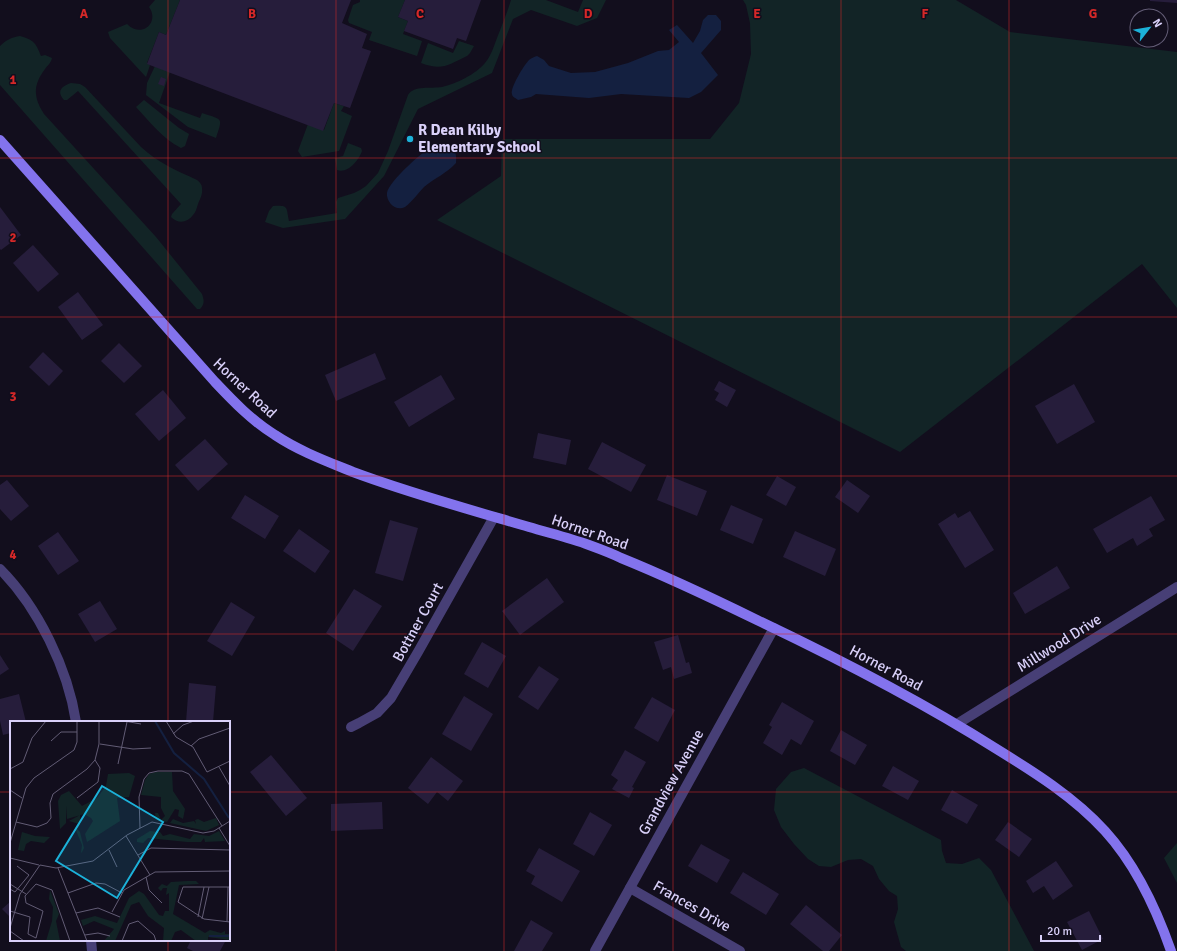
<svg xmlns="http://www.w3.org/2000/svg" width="1177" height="951" font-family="Signika,sans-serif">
<rect width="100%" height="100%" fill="#120e1d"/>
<g fill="#122426">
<path d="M155,0h25l-14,35 -7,-3 -12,31 3,2 -4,12 -36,-39 -2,-6 19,-8c15,15 33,-2 22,-17z"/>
<polygon points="360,0 405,0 398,17 408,21 403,34 422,41 417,56 369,40 372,32 349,23 348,20 353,5 360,2"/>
<path d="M511,0h35l32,12 5,-12h23l-9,18 -20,8 -46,-16 -18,9 -21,54 -74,36 -34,67 -39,43 -62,9 -18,-6 4,-11 4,-5c16,-1 13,1 16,15l48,-8 -1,-11 2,-4 16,-5 6,-3 6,-4 12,-13 10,-22 20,-56c6,-10 23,-6 34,-8 14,-3 34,-13 43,-24 6,-7 9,-17 12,-25 5,-13 10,-25 14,-38z"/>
<polygon points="743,0 956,0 1010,32 1177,52 1177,308 1142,264 900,452 437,220 501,176 502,139 710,139 739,103 751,54 750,23 746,5"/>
<path d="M20,36c14,4 16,7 21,20l4,-1 7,3c-1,5 -4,7 -7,11 -12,16 -12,28 -1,45l112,123 46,57c2,6 3,10 -2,15h-3l-197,-224v-39c6,-6 12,-9 20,-10z"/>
<path d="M459,41l15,5 -4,7 -3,3c-19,9 -25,15 -46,7l7,-20 25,10z"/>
<path d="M155,66l15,6 -11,31 41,15 2,-5c21,7 21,4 14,25l-28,-11 -42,-32 1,-12z"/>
<path d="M71,83l9,1 5,3 56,60c17,16 35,23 56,33 3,2 5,5 5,8 1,6 -2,11 -4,16 -1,3 -2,8 -5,11 -6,8 -15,9 -22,2l1,-3 9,-10 -103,-113 -11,9h-3c-8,-9 -2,-14 7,-17z"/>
<path d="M144,100l35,28 10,6 -4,12 -4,2c-18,-9 -31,-26 -45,-41z"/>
<polygon points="334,103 344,106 341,111 352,116 339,151 302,157 298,151 308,124 324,130"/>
<path d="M348,143l13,5 1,3c-3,9 -14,23 -25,19l-2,-12 8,-2z"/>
<polygon points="804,768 941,840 942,851 946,863 962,864 979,858 991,870 1034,951 906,951 901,947 894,922 898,909 897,896 889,891 879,879 873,866 861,859 848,860 831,867 819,866 808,859 794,844 781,827 774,810 776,789 791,772"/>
<polygon points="1177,843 1177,883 1164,858"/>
</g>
<g fill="#142040">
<path d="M708,15h8l5,6v9l-20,23 17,22 -17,17 -12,6 -68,-4 -32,4 -53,-4 -5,3 -13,3c-2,-2 -6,-3 -6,-6 -2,-6 12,-29 17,-34 2,-2 5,-3 8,-4l7,4 5,6 22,7 24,-1 33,-9 30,-12 11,-1 10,-8 -10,-12 8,-5 16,18 7,-12 3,-11z"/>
<path d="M446,143c9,4 11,11 10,20 -9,10 -21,15 -32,24 -6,6 -12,15 -19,20 -9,5 -19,-5 -18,-14 1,-11 39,-45 49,-49 3,-1 7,-1 10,-1z"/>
</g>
<g fill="#261d3b">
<polygon points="180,0 351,0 342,23 367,34 362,48 371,51 350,108 334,103 323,131 147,64 159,32 166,35"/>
<polygon points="405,0 481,0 466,41 457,38 453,49 404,31 408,21 398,17"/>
<polygon points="1150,0 1177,0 1177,3 1150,1"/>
<polygon points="161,77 166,79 164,86 158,84"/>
<polygon points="0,207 21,235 1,250 0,249"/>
<polygon points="33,245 59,274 38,292 13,263"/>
<polygon points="78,292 103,325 82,340 58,307"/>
<polygon points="119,343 142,366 124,383 101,361"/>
<polygon points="43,352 63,371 49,386 29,367"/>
<polygon points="375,353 386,379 336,401 325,375"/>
<polygon points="441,375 455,399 409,427 394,402"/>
<polygon points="719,381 736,390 727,407 715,400 719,393 714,390"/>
<polygon points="1074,384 1095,422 1057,444 1035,406"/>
<polygon points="163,390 186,418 159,441 135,414"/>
<polygon points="538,433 571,440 566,465 533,458"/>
<polygon points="205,439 228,464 198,491 175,465"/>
<polygon points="602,442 646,465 631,492 588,469"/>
<polygon points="667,475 707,491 697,516 657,500"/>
<polygon points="777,476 796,487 786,506 766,495"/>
<polygon points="7,480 29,506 11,521 0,509 0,485"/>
<polygon points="847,480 870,496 858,513 835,497"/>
<polygon points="245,495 279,516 265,539 231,518"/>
<polygon points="1151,496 1165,520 1149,529 1153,536 1137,546 1133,538 1107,553 1093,529"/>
<polygon points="731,505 763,519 753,544 720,530"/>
<polygon points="970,511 994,550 965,568 938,524 955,513 958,518"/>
<polygon points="390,520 418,528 403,581 375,573"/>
<polygon points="299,529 330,551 315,573 283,551"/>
<polygon points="795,531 836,549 825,576 783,557"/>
<polygon points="58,532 79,561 58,575 38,546"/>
<polygon points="1057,566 1070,588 1025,614 1013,593"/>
<polygon points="547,578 564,602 520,635 502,611"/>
<polygon points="354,589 382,606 353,651 326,633"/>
<polygon points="100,601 117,629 95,642 78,614"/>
<polygon points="231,602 255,617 232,656 207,641"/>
<polygon points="678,635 686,663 689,662 692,673 674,679 671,667 663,670 654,642"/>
<polygon points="482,642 506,656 488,688 464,674"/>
<polygon points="0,655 9,669 0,675"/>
<polygon points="539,666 559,679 538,710 518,697"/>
<polygon points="189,683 216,686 213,722 186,722"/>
<polygon points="19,694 26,722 11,722 11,733 3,735 0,721 0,699"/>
<polygon points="464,696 493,714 471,751 442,734"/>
<polygon points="652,697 675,710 658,742 634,728"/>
<polygon points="782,702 814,721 801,745 791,739 782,755 763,743 772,727 769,725"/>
<polygon points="841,730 867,745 855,765 830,751"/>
<polygon points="625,750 646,762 632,787 634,788 629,798 612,789 618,780 611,775"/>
<polygon points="271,755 307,798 286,816 250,772"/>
<polygon points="431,757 463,781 448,801 437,792 428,804 408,788"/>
<polygon points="893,766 919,781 908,800 882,786"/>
<polygon points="952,790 978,805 967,824 941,810"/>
<polygon points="382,802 383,829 331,831 331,804"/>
<polygon points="590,812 612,825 594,856 573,844"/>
<polygon points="1008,822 1032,839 1019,857 995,840"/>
<polygon points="701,844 730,860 717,883 688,866"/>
<polygon points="539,848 580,871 562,902 531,884 535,876 526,871"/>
<polygon points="1056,861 1073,886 1053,900 1044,886 1033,893 1026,881"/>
<polygon points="743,872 779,894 766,915 730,893"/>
<polygon points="11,901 11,918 2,909"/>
<polygon points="806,905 842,935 829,951 823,951 790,924"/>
<polygon points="1089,911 1103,939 1082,950 1067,922"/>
<polygon points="531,920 553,933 542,951 514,951"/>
<polygon points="191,940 226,940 220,951 193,951 187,948"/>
</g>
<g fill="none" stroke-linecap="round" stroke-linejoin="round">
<g stroke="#473f76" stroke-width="10">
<path d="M0,569c38,38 68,100 76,153"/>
<polyline points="957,724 1177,587"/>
<polyline points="351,727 359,723 377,713 391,698 418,652 494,517"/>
<polyline points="630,888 740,951"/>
<polyline points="91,940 92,951"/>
<polyline points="595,951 774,628"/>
</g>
<path stroke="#8373ed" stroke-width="10" d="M0,140l215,242c18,19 37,39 60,53 24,16 51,26 78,37 56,21 118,38 176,55 20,6 41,11 60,18 11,4 22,8 32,13 47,19 91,40 136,62 82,39 162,80 238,128 39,24 79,49 110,83 31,34 51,77 66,120"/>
</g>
<path fill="none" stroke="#d62828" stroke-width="1" stroke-opacity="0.55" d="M168,0v722M336,0v951M504,0v951M673,0v951M841,0v951M1009,0v951M0,158h1177M0,317h1177M0,476h1177M0,634h1177M0,792h11M229,792h948M168,940v11"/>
<circle fill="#1cb1d9" stroke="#120e1d" stroke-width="1.5" cx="410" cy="139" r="4"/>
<g text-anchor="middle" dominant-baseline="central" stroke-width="3" stroke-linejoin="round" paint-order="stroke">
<g font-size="15" font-weight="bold" fill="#d9d0f9" stroke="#120e1d" text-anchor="start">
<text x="418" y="130">R Dean Kilby<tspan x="418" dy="17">Elementary School</tspan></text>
</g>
<g font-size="15" fill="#d9d0f9" stroke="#120e1d">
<text transform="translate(245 388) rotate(43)">Horner Road</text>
<text transform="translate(590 532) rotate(19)">Horner Road</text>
<text transform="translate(418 622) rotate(-61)">Bottner Court</text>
<text transform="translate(1059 643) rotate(-32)">Millwood Drive</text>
<text transform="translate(886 668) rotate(28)">Horner Road</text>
<text transform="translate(671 782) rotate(-61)">Grandview Avenue</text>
<text transform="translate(692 906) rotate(30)">Frances Drive</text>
</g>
</g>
<g transform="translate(10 721)">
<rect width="220" height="220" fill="#120e1d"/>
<path d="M146,51h16l1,19 12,18 -2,10 -5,-3 1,-6 -4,-1 -8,13 -11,-2 -1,-7h3l3,7 4,-4 -4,-8v-11l-20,-2 4,-15 4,-6zM119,52l6,3 -6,21 -12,1 3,23 -33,21 -2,-8 8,-13 -2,-3 -7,-4 -17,5 -1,-13v17l-6,6 -2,-28 3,-6 8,-4 13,15 15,-8 9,-12 2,-12zM70,94v10l-3,4 3,3 4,16 -2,4 -1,1 1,-8 -7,-17 4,-4 -10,-3zM206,97l3,7 -13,6 -36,-8 3,-4 10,4 11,-2 2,3 -1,-4 3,-1 6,3zM140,110l10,1 3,4 7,-2 20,5 4,-5 15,2 10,-5 6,10 -20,1 -1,-4 -3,4h-14l-39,-4 -5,5 -6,-1v-3zM12,111l13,4 15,1 -6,6 -13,-2 -5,3 -2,7 -6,-1zM177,160h9l3,3 -20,1 -6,29 32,19 5,-3 11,3 4,-2v3h5v6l-22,-3v4h-12l-15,-11 -6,2 -4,9h-8l1,-13 -16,-12 -9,-14 -8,3 -16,36h-11l10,-12 -20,-8 -11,5 -2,-6 14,-4 22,7 12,-25 10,-7 5,3 15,21 4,1 2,-5h4v-18l-3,2 1,-7h-4l-2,3 -3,-3 4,-4 5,2 4,-4zM40,169l9,24 -3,7 4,20h-14l6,-20 1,-14 -4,-8z" fill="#122426"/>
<path fill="none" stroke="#142040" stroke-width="2" d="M145,0l19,32 30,26 25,39M199,215h21"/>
<path fill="none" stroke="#625c75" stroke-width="1" d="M114,0l17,3M156,0l10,16 17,10 14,25 23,-11M163,13l10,-9 11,-4M41,20l10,-9h16M90,23l33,5 18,-1M181,25l8,-7 31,-11M108,43l9,-42M209,46l11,19M0,48l13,-7 9,-24 14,-17M0,69l12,8M67,77l21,-16 2,-14 -5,-8M6,101l21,5 10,-4 4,-5 -1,-15 3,-9 34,-25 8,-9 4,-16v-23M130,107l-1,-31 5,-18 5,-6 9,-2h24l7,3 33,52M209,107l11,18M116,115l24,39M0,122l16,-55 8,-10 40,-28 3,-8v-21M99,129l8,17M128,134l13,-7 79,2M0,137l29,7M48,147l29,73M136,156l3,13 13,13M0,163l16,10M220,166h-47l-5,15 26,17 26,3M0,168l5,3 14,-17 -12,-9M58,172l28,-10 9,1 17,9M15,175l11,-12 16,6 18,51M0,190l20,6 -2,17 8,4 7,-27 -17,-8 -1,-7M102,191l12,-22 31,-18 75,-1M66,192l22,-5 22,9M188,196l6,-30M192,198l7,-32M217,201l1,-35M0,207l10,-34 20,-29 16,3 37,-7 34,-26 25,-13 51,11 11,-2 16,-10M0,210l14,10M75,214l13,-2 12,3M112,220l7,-17 9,-3 16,14 2,6"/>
<path fill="#1cb1d9" fill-opacity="0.15" stroke="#1cb1d9" stroke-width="2" d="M92,65l61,36 -46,76 -61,-37z"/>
<rect width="220" height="220" fill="none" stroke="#d9d0f9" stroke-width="2"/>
</g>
<g font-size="13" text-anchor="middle" font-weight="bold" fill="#d62828" stroke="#120e1d" stroke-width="3" stroke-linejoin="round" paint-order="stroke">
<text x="84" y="18">A</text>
<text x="252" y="18">B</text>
<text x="420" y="18">C</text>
<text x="588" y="18">D</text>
<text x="757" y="18">E</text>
<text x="925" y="18">F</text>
<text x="1093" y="18">G</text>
<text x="13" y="84">1</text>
<text x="13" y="242">2</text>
<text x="13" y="401">3</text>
<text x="13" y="559">4</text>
</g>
<g transform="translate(1149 28) rotate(59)"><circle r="19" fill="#120e1d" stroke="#625c75"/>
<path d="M0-3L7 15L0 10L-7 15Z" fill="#1cb1d9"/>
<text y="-6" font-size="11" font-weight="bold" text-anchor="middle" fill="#d9d0f9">N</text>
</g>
<path d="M1041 935v6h59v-6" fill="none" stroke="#d9d0f9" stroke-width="2"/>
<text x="1047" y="935" font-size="12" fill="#d9d0f9" stroke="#120e1d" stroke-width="3" paint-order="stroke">20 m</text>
</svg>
